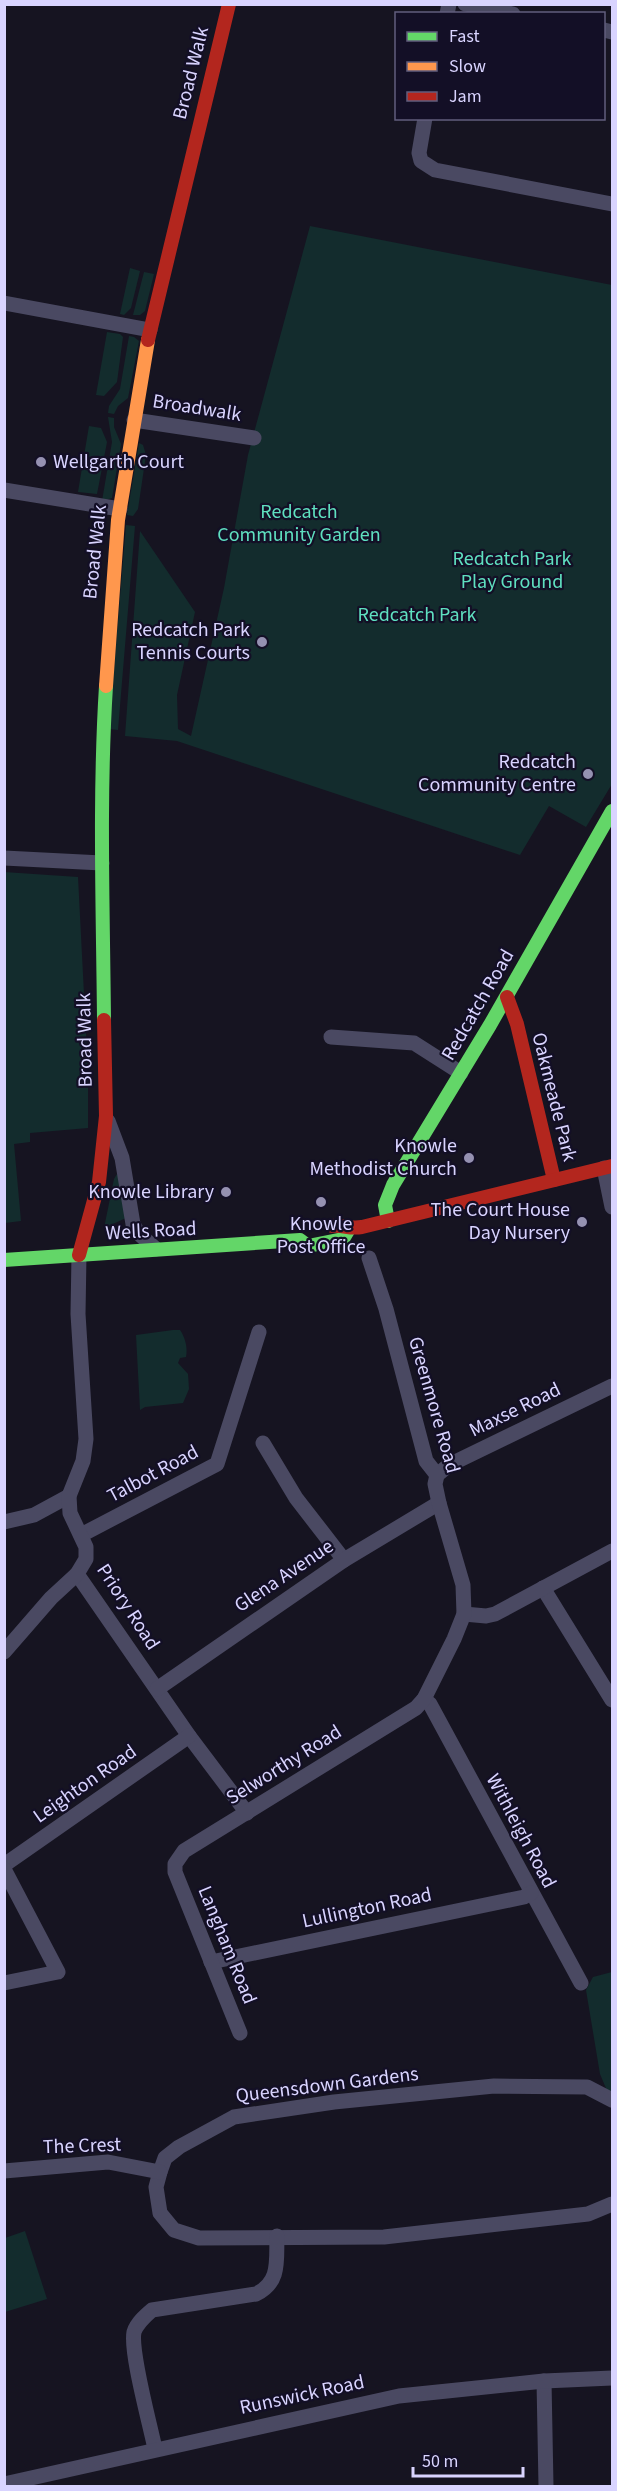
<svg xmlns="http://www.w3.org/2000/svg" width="617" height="2491" font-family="'Source Sans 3',sans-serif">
<rect width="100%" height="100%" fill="#161421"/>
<g fill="#132c2d">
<polygon points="310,226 612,285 612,784 586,827 549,806 520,855 177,741 125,736 140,531 195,612 177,695 178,729 191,736 224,588 248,455"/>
<polygon points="130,268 140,271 131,308 124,315 120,314"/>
<polygon points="144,272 154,274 145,311 140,315 133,315"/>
<polygon points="107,332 120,334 123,337 117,382 104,396 96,395"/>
<polygon points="129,336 134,337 139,341 128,398 118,406 114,414 108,413 109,406 120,389"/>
<polygon points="108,417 114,418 114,427 121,444 112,498 102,501 112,442"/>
<polygon points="89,426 101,428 107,442 97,494 78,492"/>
<polygon points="139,443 143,445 146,455 138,509 133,516 127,515"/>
<polygon points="126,525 135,526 118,730 109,729"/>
<polygon points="4,872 78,877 88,1072 88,1128 30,1133 30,1142 14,1144 21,1221 5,1223"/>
<polygon points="117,1174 119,1176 126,1218 104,1228 114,1179"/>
<path d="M173,1330h7c5,7 8,18 6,27l-6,1 -2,5 10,11 1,15 -6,14 -38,4 -5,3 -4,-75z"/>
<polygon points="612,1972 612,2096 608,2093 600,2074 586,1990 593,1977"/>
<polygon points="25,2231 47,2299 5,2312 5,2238"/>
</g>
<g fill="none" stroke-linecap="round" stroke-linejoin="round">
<g stroke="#4a4962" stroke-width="15">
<polyline points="465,4 513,14"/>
<polyline points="447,14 449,4"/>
<polyline points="604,30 612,32"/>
<polyline points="425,118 419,153 421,161 435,170 612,204"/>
<polyline points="4,303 150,330"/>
<polyline points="134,420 254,438"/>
<polyline points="4,490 120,509"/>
<polyline points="4,858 102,863"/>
<polyline points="331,1037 414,1043 461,1073"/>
<polyline points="108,1121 122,1158 133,1224 138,1233 156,1249"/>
<polyline points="604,1168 612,1207"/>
<polyline points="263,1443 296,1498 344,1560"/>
<polyline points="437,1475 449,1465 612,1386"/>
<polyline points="4,1522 34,1515 69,1496"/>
<polyline points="81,1535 217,1464 259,1332"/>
<polyline points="77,1574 189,1736 247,1813"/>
<polyline points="543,1588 612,1700"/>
<polyline points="464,1614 486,1616 495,1614 612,1551"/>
<polyline points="4,1652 51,1598 77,1574 86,1559 86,1547 70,1513 69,1496 83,1461 86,1439 78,1314 79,1255"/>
<polyline points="157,1689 344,1560 439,1503"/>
<polyline points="424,1699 430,1704 581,1983"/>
<polyline points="4,1865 189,1736"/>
<polyline points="4,1869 58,1972 4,1983"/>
<polyline points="211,1962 524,1897 531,1893"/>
<polyline points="240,2033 175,1872 175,1864 184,1851 416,1708 424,1699 454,1639 464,1614 463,1585 439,1503 435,1484 437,1475 426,1461 386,1309 369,1258"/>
<polyline points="612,2100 587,2087 494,2086 334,2102 234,2117 179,2147 165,2158 160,2172 156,2187 160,2213 174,2230 199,2238 384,2237 588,2214 612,2204"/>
<polyline points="4,2171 108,2162 160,2172"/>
<polyline points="544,2381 546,2486"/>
<path d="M155,2449c-5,-25 -25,-97 -21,-117 3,-9 11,-16 18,-22l104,-16c25,-12 20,-34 21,-58"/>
<polyline points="4,2484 399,2396 544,2381 612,2378"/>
</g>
<g stroke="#63d668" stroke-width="14">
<path d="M104,1020c-1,-112 -5,-223 2,-334"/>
<polyline points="388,1221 385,1205 393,1185 490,1025 612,811"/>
<polyline points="4,1260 300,1240 308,1246 343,1239 349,1229"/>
</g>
<polyline stroke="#ff974d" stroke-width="14" points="106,686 118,520 148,340"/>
<g stroke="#b3261e" stroke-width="14">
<polyline points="148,340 229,4"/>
<polyline points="507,997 517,1024 554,1180"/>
<path d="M332,1226c13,-1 16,3 30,1l250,-61"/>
<polyline points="79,1255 99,1182 106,1116 104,1020"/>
</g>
</g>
<g fill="#9591b1" stroke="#130f26" stroke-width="2">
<circle cx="41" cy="462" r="6"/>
<circle cx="262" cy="642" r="6"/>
<circle cx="588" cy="774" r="6"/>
<circle cx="469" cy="1158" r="6"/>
<circle cx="226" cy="1192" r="6"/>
<circle cx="321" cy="1202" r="6"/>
<circle cx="582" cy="1222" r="6"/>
</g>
<g text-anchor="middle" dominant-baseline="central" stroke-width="4.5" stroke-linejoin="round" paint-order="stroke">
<g font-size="20" fill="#d9d4ff" stroke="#130f26">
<text transform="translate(191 73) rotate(-76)">Broad Walk</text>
<text transform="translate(197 408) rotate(9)">Broadwalk</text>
<text transform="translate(95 552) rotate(-84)">Broad Walk</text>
<text transform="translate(478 1005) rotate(-60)">Redcatch Road</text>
<text transform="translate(85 1040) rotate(-91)">Broad Walk</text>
<text transform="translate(554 1097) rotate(76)">Oakmeade Park</text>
<text transform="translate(151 1231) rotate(-3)">Wells Road</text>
<text transform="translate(434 1405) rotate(74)">Greenmore Road</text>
<text transform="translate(515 1410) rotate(-26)">Maxse Road</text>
<text transform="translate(153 1474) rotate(-28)">Talbot Road</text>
<text transform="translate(284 1576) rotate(-34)">Glena Avenue</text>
<text transform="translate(128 1607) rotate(57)">Priory Road</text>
<text transform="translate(284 1765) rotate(-32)">Selworthy Road</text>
<text transform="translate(85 1784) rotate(-35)">Leighton Road</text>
<text transform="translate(521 1831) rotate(62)">Withleigh Road</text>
<text transform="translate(367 1908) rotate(-12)">Lullington Road</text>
<text transform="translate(227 1945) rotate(68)">Langham Road</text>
<text transform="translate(327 2085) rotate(-7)">Queensdown Gardens</text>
<text transform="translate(82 2146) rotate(-2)">The Crest</text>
<text transform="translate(302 2395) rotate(-12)">Runswick Road</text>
</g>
<g font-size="20" fill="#d9d4ff" stroke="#130f26" text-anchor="end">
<text x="53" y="462" text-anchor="start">Wellgarth Court</text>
<text x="250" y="630">Redcatch Park<tspan x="250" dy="23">Tennis Courts</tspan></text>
<text x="576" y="762">Redcatch<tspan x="576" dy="23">Community Centre</tspan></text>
<text x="457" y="1146">Knowle<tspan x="457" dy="23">Methodist Church</tspan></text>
<text x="214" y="1192">Knowle Library</text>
<text x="570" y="1210">The Court House<tspan x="570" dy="23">Day Nursery</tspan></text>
<text x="321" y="1224" text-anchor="middle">Knowle<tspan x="321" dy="23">Post Office</tspan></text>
</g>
<g font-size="20" fill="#5fe0c0" stroke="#130f26">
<text x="299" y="512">Redcatch<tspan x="299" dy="23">Community Garden</tspan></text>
<text x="512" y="559">Redcatch Park<tspan x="512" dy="23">Play Ground</tspan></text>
<text x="417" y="615">Redcatch Park</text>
</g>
</g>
<rect width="617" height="2491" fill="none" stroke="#d9d4ff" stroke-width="12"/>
<rect x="395" y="12" width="210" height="108" fill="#130f26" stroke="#625e7d" stroke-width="1.5"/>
<rect x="407" y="32" width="30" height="9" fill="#63d668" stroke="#625e7d" stroke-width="1.5"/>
<text x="449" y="42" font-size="18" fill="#d9d4ff">Fast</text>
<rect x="407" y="62" width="30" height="9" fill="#ff974d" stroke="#625e7d" stroke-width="1.5"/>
<text x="449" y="72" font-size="18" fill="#d9d4ff">Slow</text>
<rect x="407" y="92" width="30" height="9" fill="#b3261e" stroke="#625e7d" stroke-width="1.5"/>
<text x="449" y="102" font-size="18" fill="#d9d4ff">Jam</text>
<path d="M413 2467v9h110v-9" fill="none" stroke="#d9d4ff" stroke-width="3"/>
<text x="422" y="2467" font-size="18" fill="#d9d4ff" stroke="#130f26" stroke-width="4.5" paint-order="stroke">50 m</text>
</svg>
